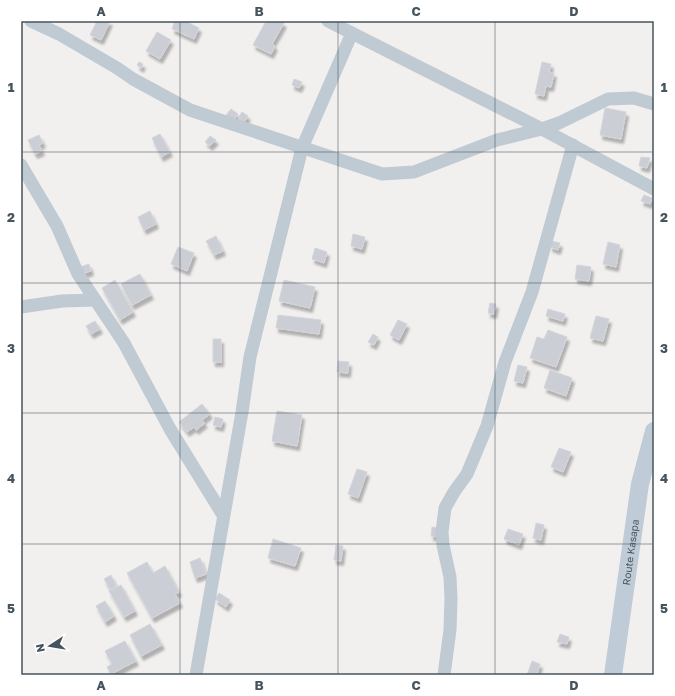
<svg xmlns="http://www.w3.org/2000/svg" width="675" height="696" font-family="'Golos Text',sans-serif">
<defs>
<filter id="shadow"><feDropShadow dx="2.5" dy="4.5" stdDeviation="1" flood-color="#0004"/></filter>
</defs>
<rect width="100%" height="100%" fill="#f2efef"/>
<g fill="#cbced4" stroke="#d3d5db" filter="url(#shadow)">
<polygon points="97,21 110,21 101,40 90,35"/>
<polygon points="175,21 185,21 199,28 194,39 172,29"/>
<polygon points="266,21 280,21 284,23 272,44 275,46 271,54 253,45"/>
<polygon points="157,32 171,40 160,59 146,51"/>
<polygon points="139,62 143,64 141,68 137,65"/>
<polygon points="542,62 551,64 549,72 554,73 551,87 546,86 544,96 535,94"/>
<polygon points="294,79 302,82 299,88 292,85"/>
<polygon points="605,108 626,112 621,139 600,135"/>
<polygon points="231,109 238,114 233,121 226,115"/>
<polygon points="242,112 248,116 244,122 238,118"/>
<polygon points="160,134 170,152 161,157 152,138"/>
<polygon points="39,135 43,143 39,145 42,151 35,154 28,140"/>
<polygon points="210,136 216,140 210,146 205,142"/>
<polygon points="641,157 650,158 647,168 639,166"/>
<polygon points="644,195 652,198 650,204 641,201"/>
<polygon points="150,211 156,224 144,230 138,217"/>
<polygon points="353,234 365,237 362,249 351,246"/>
<polygon points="216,236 223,251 214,255 206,241"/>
<polygon points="551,241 560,243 558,250 550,247"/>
<polygon points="608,242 620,245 616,267 603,264"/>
<polygon points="178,247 194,253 187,271 171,264"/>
<polygon points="315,248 327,252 324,263 312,259"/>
<polygon points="89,264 91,271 82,274 80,267"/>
<polygon points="577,265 591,267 589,281 575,279"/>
<polygon points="140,274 151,295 132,305 121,284"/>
<polygon points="115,280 133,312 120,320 102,288"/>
<polygon points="284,280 315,287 310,308 279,301"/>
<polygon points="490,303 496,304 494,314 488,313"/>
<polygon points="548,309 565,314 563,321 546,316"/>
<polygon points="278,315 321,320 319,334 276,328"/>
<polygon points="596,316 609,319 603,341 590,338"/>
<polygon points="398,320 407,324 399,340 390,335"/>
<polygon points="95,321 100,329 91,334 86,326"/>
<polygon points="548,330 567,337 556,367 530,358 537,337 544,339"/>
<polygon points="373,334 378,337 374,345 368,342"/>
<rect x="213" y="339" width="8" height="23"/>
<polygon points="338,361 349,362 348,373 337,372"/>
<polygon points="518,365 527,367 523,383 514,381"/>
<polygon points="550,370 572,378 566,396 544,388"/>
<polygon points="202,404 210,414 202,420 205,423 196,430 194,427 187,432 179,422"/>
<polygon points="277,411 302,415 297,446 272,441"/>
<polygon points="215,417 223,419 221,427 213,425"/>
<polygon points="559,448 571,452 563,472 551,467"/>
<polygon points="357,469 367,472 358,498 348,494"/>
<polygon points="536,523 544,525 541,540 533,538"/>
<polygon points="432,527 440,528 440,537 431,536"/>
<polygon points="508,529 523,534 519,545 504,539"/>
<polygon points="273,539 301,548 295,566 268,558"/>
<polygon points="336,545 343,546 341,561 334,560"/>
<polygon points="200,558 206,574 195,578 190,562"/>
<polygon points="147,562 153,573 165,566 179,592 175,594 180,603 152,618 127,573"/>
<polygon points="111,575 116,586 110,589 104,579"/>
<polygon points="121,585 135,611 124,617 109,591"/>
<polygon points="219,593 230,600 226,607 215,599"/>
<polygon points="105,601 114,616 105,622 96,606"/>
<polygon points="150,624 162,645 141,656 130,635"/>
<polygon points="560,634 569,637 567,644 557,642"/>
<polygon points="125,641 136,661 111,674 107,667 112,664 105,651"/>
<polygon points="532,661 540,664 537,675 527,675"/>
</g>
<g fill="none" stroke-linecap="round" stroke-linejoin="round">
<g stroke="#bfcad2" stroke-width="13">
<polyline points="31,21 59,34 117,68 133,79 190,110 382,174 414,172 497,140 542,129 654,189"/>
<polyline points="328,21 542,129 559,123 608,99 634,98 654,104"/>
<polyline points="21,165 57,226 78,274 124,343 170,429 223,515"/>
<polyline points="21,307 62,301 95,300"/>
<polyline points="196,675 242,412 250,357 302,148 352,33"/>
<polyline points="444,675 450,630 451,598 450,577 443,545 442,532 445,508 454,492 467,474 487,426 505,362 532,292 573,145"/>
</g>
<path stroke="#bfcbd7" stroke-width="18" id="s1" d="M613,675l27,-191 14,-53"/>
</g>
<path fill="none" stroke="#46545d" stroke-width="1" stroke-opacity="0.55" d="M180,21v654M338,21v654M495,21v654M21,152h633M21,283h633M21,413h633M21,544h633"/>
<g text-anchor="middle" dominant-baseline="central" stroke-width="3" stroke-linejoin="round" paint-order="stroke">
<g font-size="10" fill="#46545d" stroke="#fff">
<text stroke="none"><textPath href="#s1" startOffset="124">Route Kasapa</textPath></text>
</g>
</g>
<rect width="675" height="696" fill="none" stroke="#ffffff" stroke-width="44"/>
<g transform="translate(50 646) rotate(258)" stroke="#ffffff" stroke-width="3" paint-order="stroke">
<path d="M0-3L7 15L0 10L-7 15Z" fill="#46545d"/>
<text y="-6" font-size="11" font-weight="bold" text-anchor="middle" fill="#46545d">N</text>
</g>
<rect x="22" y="22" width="631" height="652" fill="none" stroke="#46545d" stroke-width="1.5"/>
<g font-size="13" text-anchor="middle" font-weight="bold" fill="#46545d">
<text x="101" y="16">A</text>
<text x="259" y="16">B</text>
<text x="416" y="16">C</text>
<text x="574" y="16">D</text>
<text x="11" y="92">1</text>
<text x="664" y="92">1</text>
<text x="11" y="222">2</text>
<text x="664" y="222">2</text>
<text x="11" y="353">3</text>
<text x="664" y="353">3</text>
<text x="11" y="483">4</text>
<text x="664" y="483">4</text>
<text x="11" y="613">5</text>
<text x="664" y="613">5</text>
<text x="101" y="690">A</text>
<text x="259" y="690">B</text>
<text x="416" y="690">C</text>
<text x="574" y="690">D</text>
</g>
</svg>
